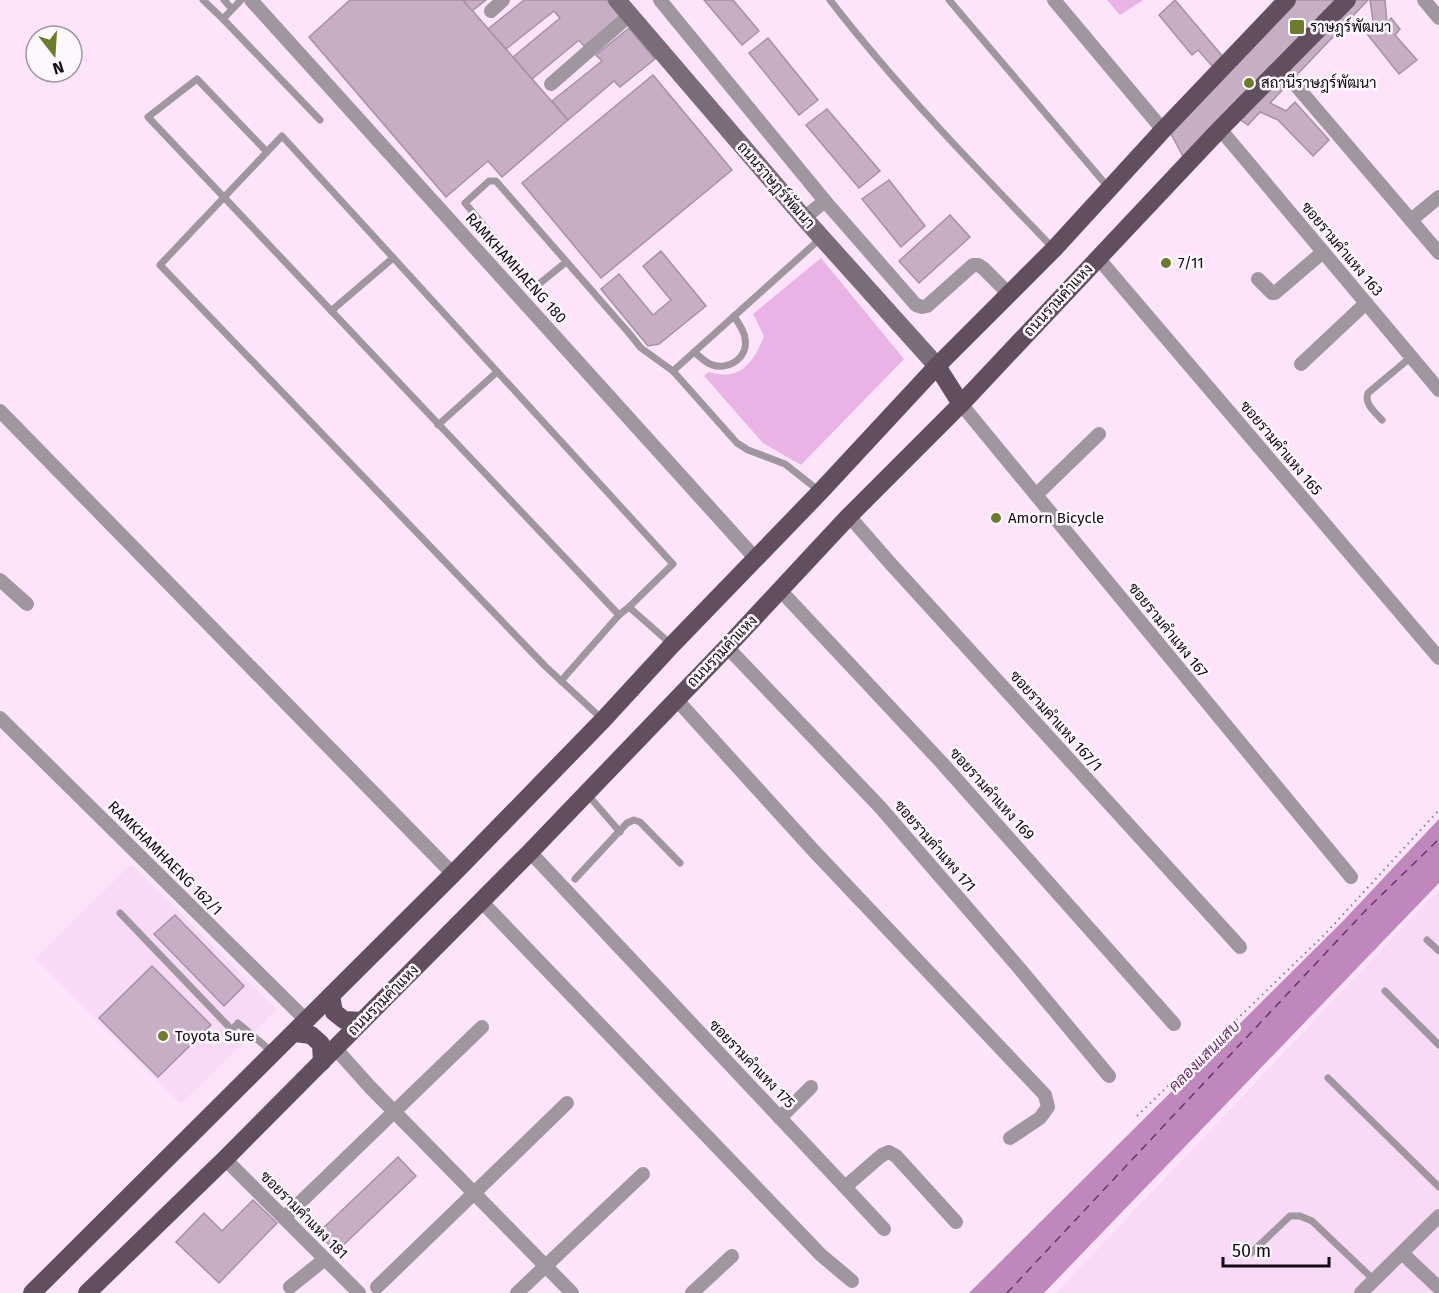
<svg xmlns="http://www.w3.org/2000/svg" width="1439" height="1293" font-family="'Fira Sans',Sarabun,sans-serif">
<rect width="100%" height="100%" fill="#fde4fb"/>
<g fill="#f8d9f6">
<polygon points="131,864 277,1010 181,1104 35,959"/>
<polygon points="1439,889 1439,1293 1056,1293"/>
</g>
<g fill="#e9b4e5">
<polygon points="1107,0 1143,0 1120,15"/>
<path d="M821,258l83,101 -103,106 -38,-22 -59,-67 5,-4c31,10 45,-10 55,-36l-11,-22z"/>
</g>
<polygon fill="#bf87bb" points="1439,819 1439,883 1044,1293 969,1293 1343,921"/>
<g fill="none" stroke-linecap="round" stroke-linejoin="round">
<polyline stroke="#722f70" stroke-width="1.5" stroke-dasharray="8 6" stroke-linecap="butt" points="1007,1293 1366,910 1439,839"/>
</g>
<g fill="#c6aec4" stroke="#a790a5" stroke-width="1.5">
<polygon points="350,0 463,0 568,120 502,177 488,161 446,197 309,37"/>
<polygon points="463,0 486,0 472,11"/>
<polygon points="524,0 607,0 621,16 584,46 579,40 532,79 513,57 560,18 554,11 506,49 488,29"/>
<polygon points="704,0 733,0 759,31 742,45"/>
<polygon points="1175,0 1224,58 1278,0 1368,0 1270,103 1286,111 1295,102 1329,140 1313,156 1278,120 1260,112 1248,125 1239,119 1191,171 1170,132 1214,68 1198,50 1192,55 1159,15"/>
<polygon points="1370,0 1385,0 1387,23 1391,18 1400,29 1395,35 1417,60 1399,74 1364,30 1373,21"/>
<polygon points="629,28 655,59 620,87 614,81 568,120 552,101 602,61 596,55"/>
<polygon points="768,38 818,100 799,115 749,53"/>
<polygon points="653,75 732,170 601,278 522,183"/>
<polygon points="827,109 880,171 859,188 806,125"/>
<polygon points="889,180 925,226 901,247 862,199"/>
<polygon points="950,215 970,237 919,283 899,261"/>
<polygon points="661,251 706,306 659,344 648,346 601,289 619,274 653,315 671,300 643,266"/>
<polygon points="175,915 244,986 224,1006 154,934"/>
<polygon points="152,966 211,1025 158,1077 99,1018"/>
<polygon points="398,1157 416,1176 336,1252 318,1233"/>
<polygon points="253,1200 277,1223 219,1283 176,1242 204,1213 222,1231"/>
</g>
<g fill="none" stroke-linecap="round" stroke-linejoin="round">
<polyline stroke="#8e7d8d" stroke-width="2" stroke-dasharray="1.5 4.5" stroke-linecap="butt" points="1137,1116 1326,933 1439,810"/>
<g stroke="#a0969f" stroke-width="7">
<polyline points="203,0 223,19"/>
<polyline points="224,0 232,9"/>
<polyline points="241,0 223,19 320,120"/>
<path d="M830,0c68,88 146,168 224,249"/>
<polyline points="949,0 1108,187"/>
<polyline points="267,152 197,79 148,117 619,615 561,681"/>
<polyline points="566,262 539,284 533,284 465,203 489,181 496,181 628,332 641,348 673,371 737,443 748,450 785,464 818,490"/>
<polyline points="331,311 393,258"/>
<path d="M694,352c5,4 10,9 16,12 17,8 39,-6 35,-26 -1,-8 -7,-15 -11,-22"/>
<polyline points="673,371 821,238"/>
<path d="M1382,420c-7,-8 -18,-16 -14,-27l43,-36"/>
<polyline points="438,425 497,372"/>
<polyline points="629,607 672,645"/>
<polyline points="601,718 545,666 160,265 282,136 673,564 629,607 619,615"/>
<polyline points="588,795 620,832"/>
<polyline points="575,879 627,823 634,820 640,822 680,863"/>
<polyline points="120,913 232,1030 238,1023 272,1052"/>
<polyline points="1427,940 1439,951"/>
<polyline points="1385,991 1439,1045"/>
<polyline points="1328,1078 1439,1187"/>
<polyline points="1251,1253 1290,1216 1300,1216 1312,1221 1374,1280"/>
</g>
<g stroke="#a0969f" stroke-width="14">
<polyline points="251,0 756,559"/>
<polyline points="660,0 825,201 916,305 922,307 927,306 973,265 978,265 983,268 1010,295"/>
<polyline points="1054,0 1163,130"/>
<polyline points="1424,0 1439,18"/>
<polyline points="491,11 503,0"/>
<polyline points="1281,68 1439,253"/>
<polyline points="551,84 630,15"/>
<polyline points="1220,129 1439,390"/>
<polyline points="804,218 825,201"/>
<polyline points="1411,220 1439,197"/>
<polyline points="1098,258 1439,658"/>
<polyline points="1258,279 1272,293 1275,293 1323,252"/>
<polyline points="1301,364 1366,303"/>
<polyline points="961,404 1351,877"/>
<polyline points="0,411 453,874"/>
<polyline points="1036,495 1099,434"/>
<polyline points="849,516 890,563 1240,947"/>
<polyline points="0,580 27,604"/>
<polyline points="781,591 942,763 1174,1024"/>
<polyline points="727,647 880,807 1020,969 1109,1076"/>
<polyline points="676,699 813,850 1045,1095 1048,1107 1040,1118 1010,1138"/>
<polyline points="0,718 307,1021"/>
<polyline points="530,852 845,1187 882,1155 889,1152 896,1156 956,1222"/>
<polyline points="481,901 821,1255 852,1281"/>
<polyline points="335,1048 370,1087 572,1293"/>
<polyline points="780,1118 811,1087"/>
<polyline points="225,1159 359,1293"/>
<polyline points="845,1187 884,1229"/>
<polyline points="284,1218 482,1027"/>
<polyline points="1402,1253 1439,1288"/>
<polyline points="290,1287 325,1259"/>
<polyline points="377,1287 567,1103"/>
<polyline points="517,1293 643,1174"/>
<polyline points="692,1293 732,1256"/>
<polyline points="1361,1293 1439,1216"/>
</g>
<polyline stroke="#7b6c7a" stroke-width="18" points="617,0 804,218 937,366"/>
<g stroke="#614f5f" stroke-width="18">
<polyline points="937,366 961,404"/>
<polyline points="331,996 334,1012 344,1020 362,1021"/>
<polyline points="295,1033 311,1035 321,1044 322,1062"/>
<polyline points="32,1293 453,874 603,720 672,645 820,492 937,366 1054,249 1163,130 1287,0"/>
<polyline points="87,1293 225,1159 530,852 727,647 849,516 961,404 1220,129 1347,0"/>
</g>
</g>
<g fill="#6d7c2a" stroke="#fdf8fd" stroke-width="2">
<rect x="1289" y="19" width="16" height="16" rx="3"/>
<circle cx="1249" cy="83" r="6"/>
<circle cx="1166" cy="263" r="6"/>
<circle cx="996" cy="518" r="6"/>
<circle cx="163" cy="1036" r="6"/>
</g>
<g text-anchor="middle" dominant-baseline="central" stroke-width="5" stroke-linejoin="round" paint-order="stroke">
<g font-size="15" fill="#130a12" stroke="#fdf8fd" text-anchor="start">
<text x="1310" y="27">ราษฎร์พัฒนา</text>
<text x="1261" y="83">สถานีราษฎร์พัฒนา</text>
<text x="1178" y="263">7/11</text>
<text x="1008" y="518">Amorn Bicycle</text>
<text x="175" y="1036">Toyota Sure</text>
</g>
<g font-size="15" fill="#130a12" stroke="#fdf8fd">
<text transform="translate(776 185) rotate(49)">ถนนราษฏร์พัฒนา</text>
<text transform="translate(1342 249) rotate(50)">ซอยรามคำแหง 163</text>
<text transform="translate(516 268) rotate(48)">RAMKHAMHAENG 180</text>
<text transform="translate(1058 300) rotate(-47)">ถนนรามคำแหง</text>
<text transform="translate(1281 448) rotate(50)">ซอยรามคำแหง 165</text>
<text transform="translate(1168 630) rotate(51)">ซอยรามคำแหง 167</text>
<text transform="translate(722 651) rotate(-46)">ถนนรามคำแหง</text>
<text transform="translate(1056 721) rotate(48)">ซอยรามคำแหง 167/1</text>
<text transform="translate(992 794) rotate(48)">ซอยรามคำแหง 169</text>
<text transform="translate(935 846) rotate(49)">ซอยรามคำแหง 171</text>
<text transform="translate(165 858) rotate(45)">RAMKHAMHAENG 162/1</text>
<text transform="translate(383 1000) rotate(-45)">ถนนรามคำแหง</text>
<text transform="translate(752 1064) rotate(46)">ซอยรามคำแหง 175</text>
<text transform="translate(304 1215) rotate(45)">ซอยรามคำแหง 181</text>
</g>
<g font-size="16" font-style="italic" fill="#722f70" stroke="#fdf8fd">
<text transform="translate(1204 1056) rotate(-45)">คลองแสนแสบ</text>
</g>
</g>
<g transform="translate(54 54) rotate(163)"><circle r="28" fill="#fdf8fd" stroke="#9f999f" stroke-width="1.5"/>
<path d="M0-4.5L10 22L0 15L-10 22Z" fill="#6d7c2a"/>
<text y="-9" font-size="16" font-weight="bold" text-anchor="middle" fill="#130a12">N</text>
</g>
<path d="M1223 1257v9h106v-9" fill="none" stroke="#130a12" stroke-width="3"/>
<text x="1232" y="1257" font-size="18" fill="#130a12" stroke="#fdf8fd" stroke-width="4.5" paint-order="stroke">50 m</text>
</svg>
